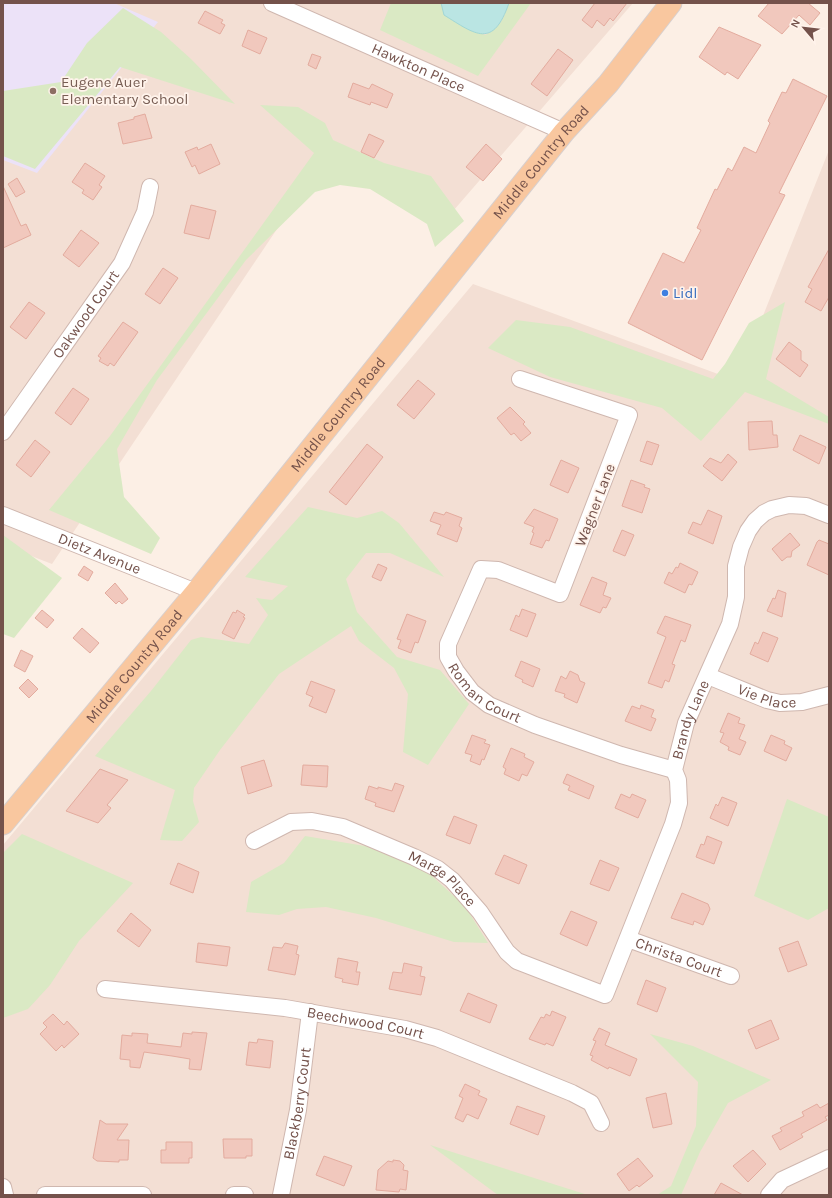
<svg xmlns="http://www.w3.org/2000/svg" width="832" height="1198" font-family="Karla,sans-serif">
<rect width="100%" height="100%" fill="#fcefe5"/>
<g fill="#f3dfd4">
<polygon points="3,3 633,3 447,218 320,165 52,564 3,545"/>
<polygon points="829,150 829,1195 3,1195 3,845 473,284 737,381"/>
</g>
<polygon fill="#ece2f8" points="3,3 114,3 158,22 37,173 3,160"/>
<g fill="#dae9c4">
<path d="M391,3h50l3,12 41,20c15,-7 19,-17 24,-32h22l-53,73 -98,-46z"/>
<polygon points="123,8 161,32 191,59 235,104 120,67 35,169 3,156 3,91 61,82 87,43"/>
<polygon points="260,105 298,107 325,123 333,140 384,163 431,176 464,221 435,247 427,224 370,189 340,185 315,192 246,260 157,380 117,449 124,497 160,538 151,554 49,510 110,436 314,153"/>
<polygon points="785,302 766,379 829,417 829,424 745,392 701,441 662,408 550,377 488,348 516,320 570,327 713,379 725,364 749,323"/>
<polygon points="308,507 357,518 382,511 399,523 444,577 390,553 366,553 346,579 357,612 397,657 440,670 469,704 428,765 403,752 408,694 394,668 359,641 351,626 279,674 220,750 194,788 193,801 199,822 182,841 160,840 175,790 95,756 151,691 191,640 201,637 249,644 268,615 256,598 272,600 288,586 245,577"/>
<polygon points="3,535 62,578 14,638 3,634"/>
<polygon points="787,799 829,817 829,908 808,920 754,896"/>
<polygon points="22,834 133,883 79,941 50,985 28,1009 3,1018 3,853"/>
<polygon points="305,836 371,847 421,866 465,906 488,943 454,942 376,918 326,907 297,909 279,915 246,912 251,882 284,863"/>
<polygon points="650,1034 693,1046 771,1080 728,1103 700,1152 681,1195 657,1195 671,1186 696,1126 698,1082"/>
<polygon points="430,1145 588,1195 498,1195"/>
</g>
<path fill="#bae5e3" stroke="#a0d7d5" d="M441,3h68c-16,46 -33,32 -65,12z"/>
<g fill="#f1c8bd" stroke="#e3ab9e">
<polygon points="595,3 627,3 613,21 610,18 604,26 597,20 592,28 582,20"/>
<polygon points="769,3 808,3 820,13 810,25 799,15 782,34 758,16"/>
<polygon points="205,11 223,20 221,23 225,25 220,34 198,23"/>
<polygon points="719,27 761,45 738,79 727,72 725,75 699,57"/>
<polygon points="248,30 267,38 260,54 242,46"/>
<polygon points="558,49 573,60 547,96 531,84"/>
<polygon points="312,54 321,57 316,69 308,65"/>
<polygon points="793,79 827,96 779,193 785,195 702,360 628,323 663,253 684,263 701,230 697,228 715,189 717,190 728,168 732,171 744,147 756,153 770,123 768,121 782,92 786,93"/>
<polygon points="353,83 369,89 372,84 393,94 387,108 371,102 370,105 348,97"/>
<polygon points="145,114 152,138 123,144 118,123 134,119 134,117"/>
<polygon points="369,134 384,141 374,158 361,152"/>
<polygon points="211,144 220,164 199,174 195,165 192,167 185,152 197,147 198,150"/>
<polygon points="486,144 502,159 483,181 466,167"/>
<polygon points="85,163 105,176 99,185 102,187 93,200 82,193 84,190 72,182"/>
<polygon points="17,178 25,192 16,197 8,184"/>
<polygon points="3,186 21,226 26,224 31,235 3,248"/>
<polygon points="191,205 216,211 209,239 184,233"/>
<polygon points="81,230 99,243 79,267 63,255"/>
<polygon points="829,249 829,297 821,311 805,302 812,289 808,287"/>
<polygon points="163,268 178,278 160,304 145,294"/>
<polygon points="29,302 45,313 26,339 10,327"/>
<polygon points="123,322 138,332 114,366 110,363 108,366 99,361 101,358 98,356"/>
<polygon points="789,342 801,351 801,360 808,365 800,377 776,359"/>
<polygon points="418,380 435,394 414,419 397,405"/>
<polygon points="73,388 89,399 71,425 55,413"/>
<polygon points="510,407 525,422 523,424 531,433 521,441 514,433 511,435 497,418"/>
<polygon points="772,421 773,435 777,435 778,447 749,450 748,422"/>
<polygon points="800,435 826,447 819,464 793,450"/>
<polygon points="35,440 50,452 31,477 16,465"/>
<polygon points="647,441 659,445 652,465 640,461"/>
<polygon points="367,444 383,457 346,505 329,492"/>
<polygon points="728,454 737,462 722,481 703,466 710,458 721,463"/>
<polygon points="561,460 579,468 568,493 550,485"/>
<polygon points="631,480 645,485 644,487 650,489 642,513 622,506"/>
<polygon points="534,509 558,519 549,541 546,540 542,548 530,544 534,533 532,532 534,527 524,523"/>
<polygon points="708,510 722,516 713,544 688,533 693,522 701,525"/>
<polygon points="434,512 444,515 446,512 462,518 459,526 462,528 457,542 437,534 441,525 430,521"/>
<polygon points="622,530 634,535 625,556 613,551"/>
<polygon points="790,533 800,545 792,551 791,557 787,557 782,561 772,549"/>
<polygon points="819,540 829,544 829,575 807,565 817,542"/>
<polygon points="680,563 698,572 692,585 689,584 685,593 664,583 669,572 672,574 676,567 678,568"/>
<polygon points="378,564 387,568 381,581 372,577"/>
<polygon points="84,566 93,572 88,581 78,575"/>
<polygon points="592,577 607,583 603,595 611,598 606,608 603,607 600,613 580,605"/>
<polygon points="115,583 128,599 122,604 119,601 116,604 105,593"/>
<polygon points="778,590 786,593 782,617 767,611 773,598 775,599"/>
<polygon points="522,609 536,614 527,637 510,630 516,615 519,617"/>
<polygon points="42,610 54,620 47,628 35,618"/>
<polygon points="237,610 245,615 243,617 245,618 234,639 222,633 233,612 236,613"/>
<polygon points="407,614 426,621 418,643 415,642 411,653 398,648 401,640 397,639"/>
<polygon points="665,616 691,625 685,642 681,640 672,664 675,665 669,682 665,680 662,688 648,683 666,637 657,633"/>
<polygon points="82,628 99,643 90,653 73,638"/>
<polygon points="763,632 778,638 768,662 750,654 755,642 758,644"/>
<polygon points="21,650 33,656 25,672 14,666"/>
<polygon points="521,661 540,669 533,687 522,682 523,680 515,676"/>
<polygon points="570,671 578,675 580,681 585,683 577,703 564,697 565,694 555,691 561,676 566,679"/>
<polygon points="28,679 38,689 29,698 19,688"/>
<polygon points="311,681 335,690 326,713 309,706 313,697 306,694"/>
<polygon points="641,705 654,710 651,717 656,719 651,731 625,721 632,706 640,709"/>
<polygon points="728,713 740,718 738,723 745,725 739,739 746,742 740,755 728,750 729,747 720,742 724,733 720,732"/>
<polygon points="472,735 486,740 484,743 490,745 484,760 482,759 480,765 470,761 472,755 465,753"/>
<polygon points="771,735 785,741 784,744 792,748 786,761 764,751"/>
<polygon points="511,748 525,754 524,757 534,762 527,776 522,774 519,781 504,774 506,769 503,767"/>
<polygon points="264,760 272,786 248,794 241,767"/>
<polygon points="303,765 328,766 327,787 301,785"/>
<polygon points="100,769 128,780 107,805 111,808 98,823 66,811"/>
<polygon points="567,774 594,786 589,799 568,790 570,786 563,783"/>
<polygon points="395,783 404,786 394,812 375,806 376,803 365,799 369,786 378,789 378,787 392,791"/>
<polygon points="621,794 630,798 632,794 646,800 638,818 615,808"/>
<polygon points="722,797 737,803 728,826 710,818 716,804 718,806"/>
<polygon points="454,816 477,825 470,844 446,835"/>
<polygon points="707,836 722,842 714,864 696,857 701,844 704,845"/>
<polygon points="504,855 527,865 519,884 495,874"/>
<polygon points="600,860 619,868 609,891 590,884"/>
<polygon points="178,863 199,872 193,893 170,884"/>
<polygon points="682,893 708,904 710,909 703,925 694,921 693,925 671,918"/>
<polygon points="571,911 597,922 587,946 560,934"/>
<polygon points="131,913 151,930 139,947 117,931"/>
<polygon points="798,941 807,965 788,972 779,948"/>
<polygon points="198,943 230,947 227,966 196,962"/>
<polygon points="285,943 298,946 296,954 299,955 295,975 268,970 273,947 282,948"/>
<polygon points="338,958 358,962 356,972 360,972 358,985 342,982 343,979 335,977"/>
<polygon points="404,963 422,967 420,976 425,977 421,995 389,989 393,972 402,973"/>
<polygon points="646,980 666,988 657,1012 637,1004"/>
<polygon points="468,993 497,1005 490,1023 460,1011"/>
<polygon points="552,1011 566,1017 553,1046 546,1043 545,1045 529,1039 541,1017 544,1018 546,1014 550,1016"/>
<polygon points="53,1014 64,1025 67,1021 79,1034 64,1048 62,1045 56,1051 40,1034 47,1027 43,1023"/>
<polygon points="771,1020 779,1039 756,1049 748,1030"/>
<polygon points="599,1028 610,1033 605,1045 637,1059 630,1076 609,1067 608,1069 591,1060 593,1056 590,1055 596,1041 593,1040"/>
<polygon points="192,1032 207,1033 201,1070 189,1069 190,1059 172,1056 144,1052 140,1068 130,1067 130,1060 120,1059 122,1035 132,1036 132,1033 148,1034 147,1043 181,1047 183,1033 192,1034"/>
<polygon points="258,1039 273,1041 270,1068 246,1065 249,1042 257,1043"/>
<polygon points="465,1084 480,1091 478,1095 487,1099 478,1119 467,1114 463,1122 455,1118 463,1098 459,1096"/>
<polygon points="666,1093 672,1124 653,1128 646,1098"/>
<polygon points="829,1103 829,1115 825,1117 827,1120 801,1134 803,1137 780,1150 772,1136 782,1131 780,1128 804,1116 802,1112 817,1104 820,1108"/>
<polygon points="517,1106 545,1116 538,1135 510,1124"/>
<polygon points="100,1120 106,1124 128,1124 117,1140 129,1140 128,1160 119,1160 119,1162 97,1161 93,1158"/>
<polygon points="223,1139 252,1139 252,1156 246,1156 246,1158 224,1158"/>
<polygon points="166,1142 192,1142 192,1158 189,1158 189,1163 161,1163 161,1150 166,1150"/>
<polygon points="753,1150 766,1164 748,1182 733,1166"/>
<polygon points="324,1156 352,1166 344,1186 316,1175"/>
<polygon points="638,1158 653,1176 639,1187 637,1185 629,1191 617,1174"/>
<polygon points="393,1160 400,1161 404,1165 403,1170 408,1171 406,1190 400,1189 399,1192 376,1190 378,1170 388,1161 393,1162"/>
<polygon points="721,1183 743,1195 714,1195"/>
</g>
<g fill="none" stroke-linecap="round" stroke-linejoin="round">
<defs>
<g id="minor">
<path id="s1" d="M272,3l292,129"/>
<path id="s2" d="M520,379l109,36 -69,179 -62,-24 -17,-1 -33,75v13l8,14 16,21 17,13 46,20 86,30 53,15"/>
<path id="s3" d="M3,432l119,-169 23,-51 5,-25"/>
<path id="s4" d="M3,515l193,77"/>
<path id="s5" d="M708,676l59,24 13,3 22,-1 27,-7"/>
<path id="s6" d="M254,841l37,-19 21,-1 31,6 71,30 24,12 14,11 28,32 27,40 10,9 88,34 68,-171 6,-21 -1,-23 -4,-10 12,-47 44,-99 6,-27v-31l5,-19 7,-16 7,-10 9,-8 8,-4 17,-4 17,1 23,9"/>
<path id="s7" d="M628,939l103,37"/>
<path id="s8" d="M105,989l180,19 120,21 32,9 135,55 19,10 10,20"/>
<polyline points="3,1187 5,1195"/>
<polyline points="45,1195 143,1195"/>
<polyline points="234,1195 245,1195"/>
<path id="s9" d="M281,1195l17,-85 12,-98"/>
<polyline points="769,1195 782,1180 829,1158"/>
</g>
<g id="major">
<path id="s10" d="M3,824l193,-232 368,-460 44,-48 63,-81"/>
</g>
</defs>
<use href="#minor" stroke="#cfb7af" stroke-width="18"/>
<use href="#major" stroke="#d8cfcd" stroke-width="23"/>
<use href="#minor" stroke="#fff" stroke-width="16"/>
<use href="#major" stroke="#f9c79f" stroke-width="21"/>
</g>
<circle fill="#8d6e63" stroke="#fff3eb" stroke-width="1.5" cx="53" cy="91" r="4"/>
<circle fill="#3f7fe0" stroke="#fff3eb" stroke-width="1.5" cx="665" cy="293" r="4"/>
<g text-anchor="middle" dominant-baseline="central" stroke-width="3.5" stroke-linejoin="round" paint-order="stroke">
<g font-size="15" fill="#74524b" stroke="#fff3eb">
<text stroke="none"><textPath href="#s1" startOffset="160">Hawkton Place</textPath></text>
<text stroke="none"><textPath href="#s10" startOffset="853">Middle Country Road</textPath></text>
<text stroke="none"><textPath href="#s3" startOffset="144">Oakwood Court</textPath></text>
<text stroke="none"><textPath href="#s10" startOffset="529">Middle Country Road</textPath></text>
<text transform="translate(595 505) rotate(-69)">Wagner Lane</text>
<text stroke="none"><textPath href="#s4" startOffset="104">Dietz Avenue</textPath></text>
<text stroke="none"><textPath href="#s10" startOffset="205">Middle Country Road</textPath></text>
<text stroke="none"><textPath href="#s2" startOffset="538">Roman Court</textPath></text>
<text stroke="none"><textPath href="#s5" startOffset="63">Vie Place</textPath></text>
<text stroke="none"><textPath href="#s6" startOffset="707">Brandy Lane</textPath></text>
<text stroke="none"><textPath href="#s6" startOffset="207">Marge Place</textPath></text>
<text stroke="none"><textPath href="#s7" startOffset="54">Christa Court</textPath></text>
<text stroke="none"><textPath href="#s8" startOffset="263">Beechwood Court</textPath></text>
<text stroke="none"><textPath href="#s9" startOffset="93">Blackberry Court</textPath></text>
</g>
<g font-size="15" fill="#785e54" stroke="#fff3eb" text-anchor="start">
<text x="61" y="82">Eugene Auer<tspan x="61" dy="17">Elementary School</tspan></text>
</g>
<g font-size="15" fill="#366cbe" stroke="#fff3eb" text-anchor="start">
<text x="673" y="293">Lidl</text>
</g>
</g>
<rect width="832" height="1198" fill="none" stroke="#74524b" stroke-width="8"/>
<g transform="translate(804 28) rotate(298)" stroke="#fff3eb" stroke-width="3" paint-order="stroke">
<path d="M0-3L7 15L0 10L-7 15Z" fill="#74524b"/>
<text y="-6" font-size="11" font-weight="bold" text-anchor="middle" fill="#74524b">N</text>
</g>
</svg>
